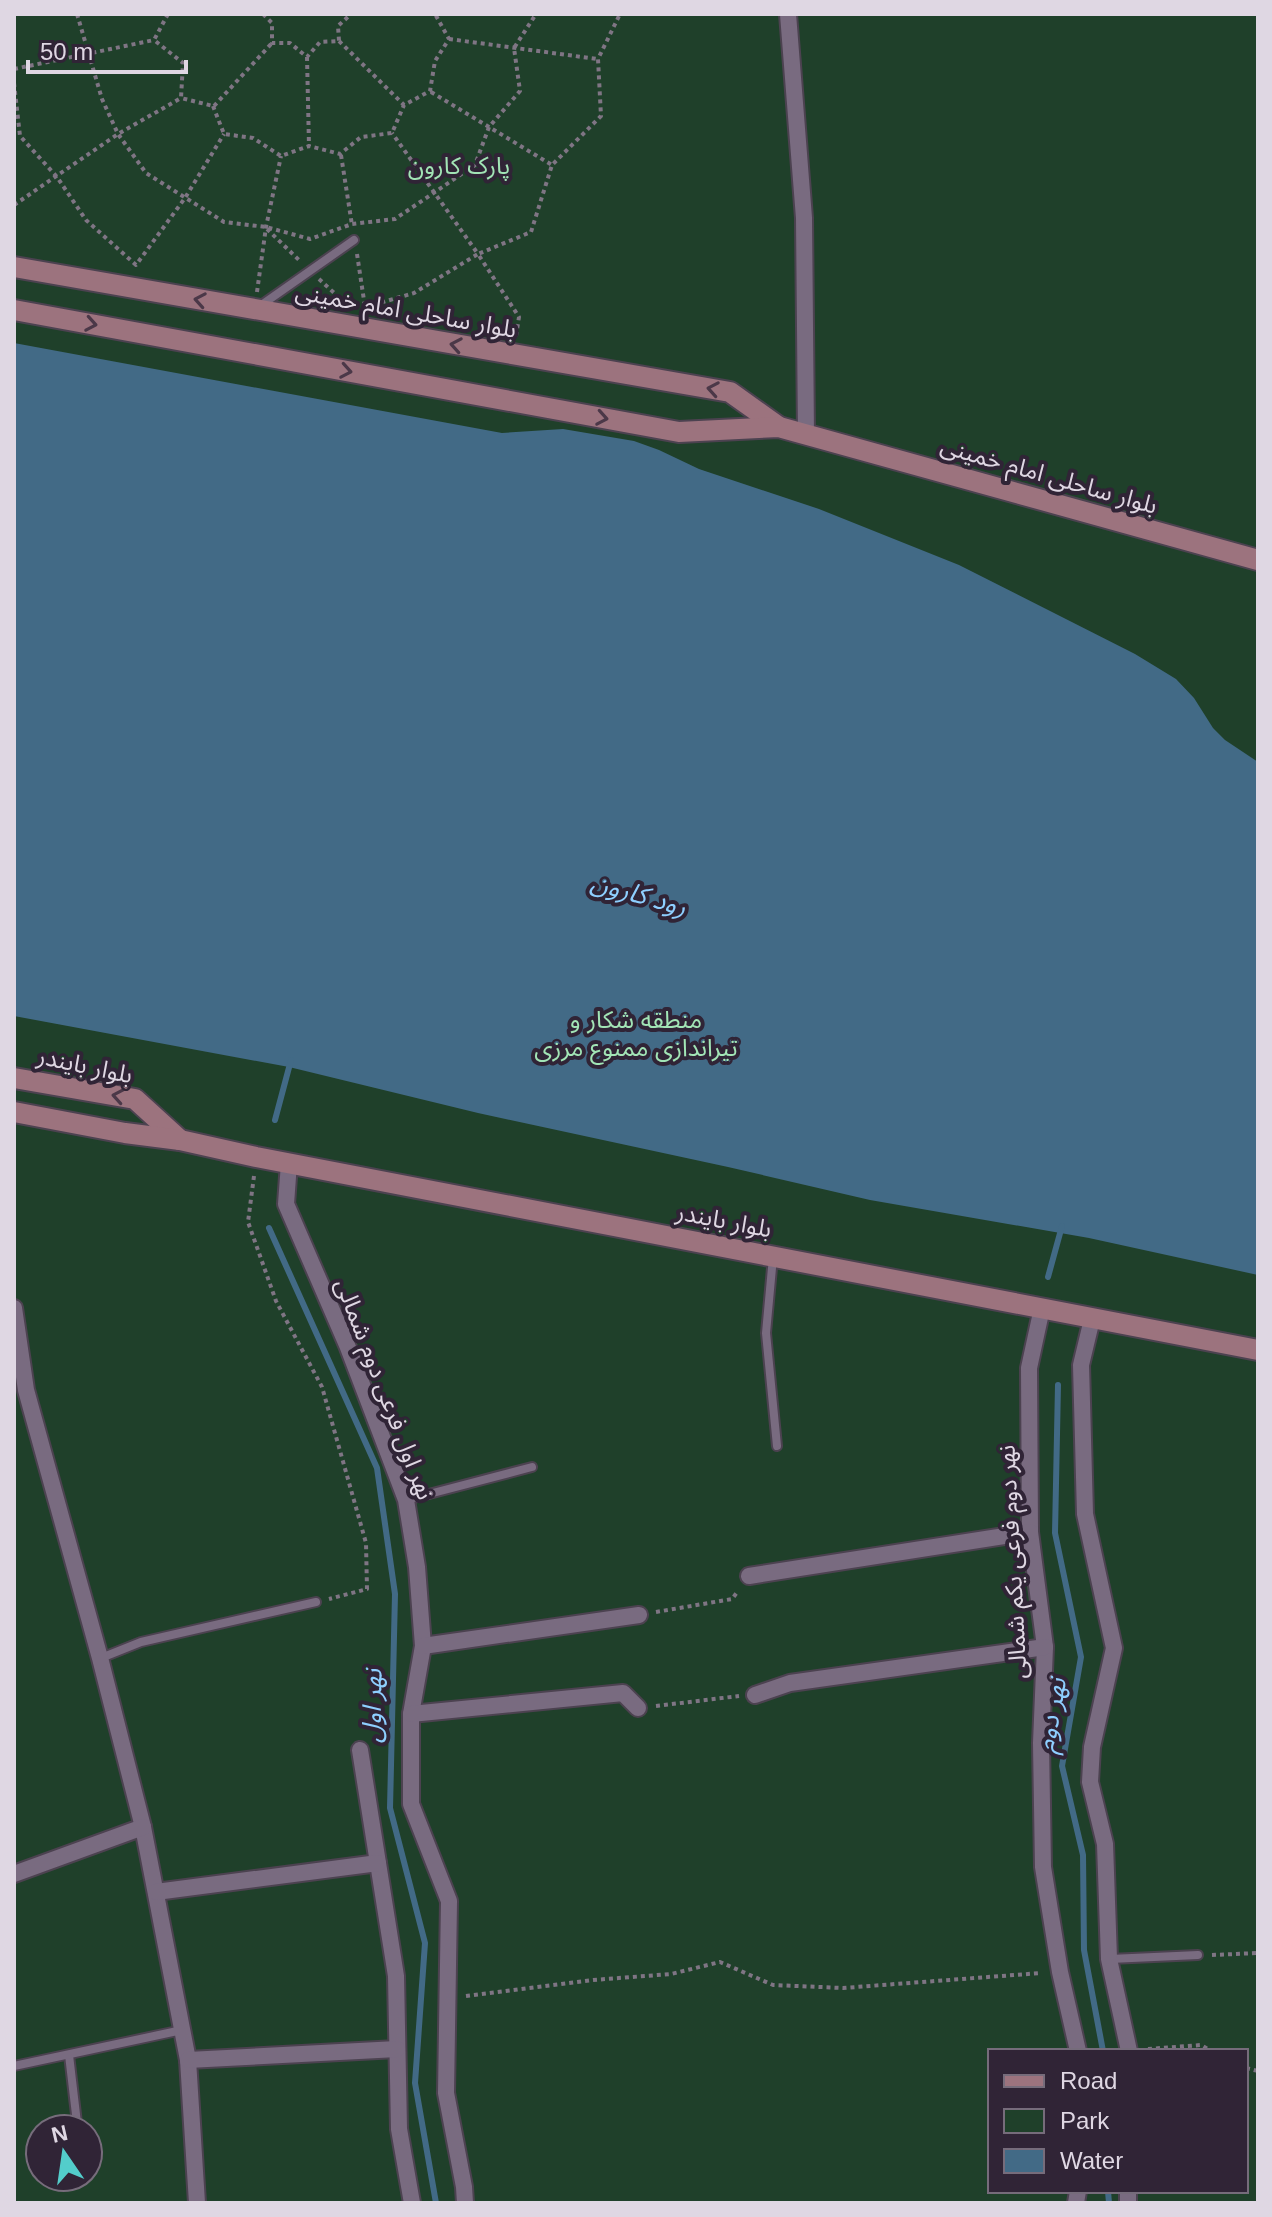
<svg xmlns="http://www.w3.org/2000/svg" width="1272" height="2217" font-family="Helvetica,'Noto Sans Arabic',sans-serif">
<rect width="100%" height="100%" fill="#302436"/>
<path fill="#1f402a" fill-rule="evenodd" d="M14,14h1244v2189h-1244zM990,2051h256v140h-256zM40,2129h48v48h-48z"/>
<polygon fill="#426a86" points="14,343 502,433 563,429 634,441 659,450 699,469 819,509 959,565 1135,654 1176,679 1194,698 1213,728 1225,740 1258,762 1258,1275 1089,1238 870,1200 728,1167 478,1113 289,1067 14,1016"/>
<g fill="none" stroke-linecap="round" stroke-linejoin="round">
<g stroke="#426a86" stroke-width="6">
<polyline points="275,1120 291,1060"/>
<polyline points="269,1228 377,1468 395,1594 390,1808 425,1943 415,2083 436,2203"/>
<polyline points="1048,1277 1062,1226"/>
<polyline points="1058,1385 1055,1533 1081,1657 1062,1766 1083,1855 1084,1950 1103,2051"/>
<polyline points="1108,2191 1109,2203"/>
</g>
<defs>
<g id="lane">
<polyline points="260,306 354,240"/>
<polyline points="773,1257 766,1333 777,1446"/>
<polyline points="406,1500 532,1467"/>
<polyline points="101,1658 141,1642 316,1602"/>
<polyline points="1110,1959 1198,1955"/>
<polyline points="69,2055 77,2123"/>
<polyline points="14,2066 182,2030"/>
</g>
<g id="street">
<polyline points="788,14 804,218 806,435"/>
<polyline points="289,1163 286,1204 347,1345 406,1500 417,1567 423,1646 411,1714 411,1804 449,1901 446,2093 464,2187 465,2203"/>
<polyline points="14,1308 26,1390 100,1658 143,1827 188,2060 197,2203"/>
<polyline points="1042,1308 1029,1368 1030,1532 1045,1647 1041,1743 1043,1867 1060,1972 1078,2051"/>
<polyline points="1092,1319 1081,1365 1085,1514 1114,1648 1092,1747 1090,1782 1105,1844 1109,1959 1129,2051"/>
<polyline points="749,1576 1030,1532"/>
<polyline points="423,1646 639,1615"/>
<polyline points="755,1695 790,1683 1045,1647"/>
<polyline points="411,1714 623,1693 638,1708"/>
<polyline points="360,1750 396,1976 399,2129 412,2203"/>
<polyline points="14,1874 143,1827"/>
<polyline points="156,1892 378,1863"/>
<polyline points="188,2060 397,2049"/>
<polyline points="1128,2191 1128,2203"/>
<polyline points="1076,2203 1078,2191"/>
</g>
<g id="secondary">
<polyline points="14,267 730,392 779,427"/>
<polyline points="14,310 679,432 779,427 1258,560"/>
<polyline points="14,1078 135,1099 180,1140"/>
<polyline points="14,1112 125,1133 180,1140 256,1157 1258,1350"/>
</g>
</defs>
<use href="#lane" stroke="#4c4250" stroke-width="12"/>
<use href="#street" stroke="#4c4250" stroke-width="20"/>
<use href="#secondary" stroke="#4c4250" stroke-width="24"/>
<g stroke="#7f7584" stroke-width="4" stroke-dasharray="4 4" stroke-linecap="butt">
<polyline points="77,14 102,99 118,134 146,173 224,222 266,227 310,239 352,224 395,219 475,165 489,127 520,91 514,48 536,14"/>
<polyline points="168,14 154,40 183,63 181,98 213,106"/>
<polyline points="263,14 272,23 272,43 290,43 307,57 320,42 339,41 338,26 351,14"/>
<polyline points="449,39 597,59"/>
<polyline points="339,41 404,105"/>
<polyline points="307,57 309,146"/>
<polyline points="14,69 154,40"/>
<polyline points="14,83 20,136 57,177 86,220 136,265 185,198 224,134"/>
<polyline points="431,92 552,165"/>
<polyline points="213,106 224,134 253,138 281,156 309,146 340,154 361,137 392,133 404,105 430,91 435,61 449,39 435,14"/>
<polyline points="214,106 272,43"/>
<polyline points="341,155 352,225"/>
<polyline points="14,205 118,134 181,98"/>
<polyline points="267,229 301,262"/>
<polyline points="357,254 365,307"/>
<polyline points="319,279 345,303"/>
<polyline points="257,292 266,227 281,156"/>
<polyline points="366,307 414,293 478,254 392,133"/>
<polyline points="516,336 519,317 478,254 531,232 552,165 601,116 598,59 620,14"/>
<polyline points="254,1176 248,1222 276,1301 322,1387 366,1543 367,1589 329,1599"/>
<polyline points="656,1612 732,1599 738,1591"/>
<polyline points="656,1706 739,1696"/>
<polyline points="1212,1955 1258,1953"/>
<polyline points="466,1996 593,1980 671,1974 720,1962 773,1985 843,1988 1041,1973"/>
<polyline points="1148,2049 1201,2045 1211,2051"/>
<polyline points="1246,2068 1258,2071"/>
</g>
<use href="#lane" stroke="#796b80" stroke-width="8"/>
<use href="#street" stroke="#796b80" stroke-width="16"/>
<use href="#secondary" stroke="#9c737e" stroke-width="20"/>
</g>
<defs><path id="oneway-chevron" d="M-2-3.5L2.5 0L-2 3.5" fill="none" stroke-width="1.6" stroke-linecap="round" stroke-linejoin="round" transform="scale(2)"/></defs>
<g stroke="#4b3848">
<use href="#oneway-chevron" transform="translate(200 300) rotate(-170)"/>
<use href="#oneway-chevron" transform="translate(91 324) rotate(10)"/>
<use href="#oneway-chevron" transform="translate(456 345) rotate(-170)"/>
<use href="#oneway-chevron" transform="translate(346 371) rotate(10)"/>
<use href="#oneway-chevron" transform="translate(713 389) rotate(-170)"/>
<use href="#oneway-chevron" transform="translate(602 418) rotate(10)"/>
<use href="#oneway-chevron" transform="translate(118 1096) rotate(-170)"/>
</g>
<g text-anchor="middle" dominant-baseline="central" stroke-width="8" stroke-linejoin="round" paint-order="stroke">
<g font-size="24" fill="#a2e5b6" stroke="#302436">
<text x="459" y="165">پارک کارون</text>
<text x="636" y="1019">منطقه شکار و<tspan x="636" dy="28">تیراندازی ممنوع مرزی</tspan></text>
</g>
<g font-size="24" fill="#dfd7e3" stroke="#302436">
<text transform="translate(406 310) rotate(10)">بلوار ساحلی امام خمینی</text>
<text transform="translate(1049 475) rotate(16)">بلوار ساحلی امام خمینی</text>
<text transform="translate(85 1065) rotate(12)">بلوار بایندر</text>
<text transform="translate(724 1220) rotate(11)">بلوار بایندر</text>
<text transform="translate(385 1389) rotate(69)">نهر اول فرعی دوم شمالی</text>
<text transform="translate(1012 1562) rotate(-93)">نهر دوم فرعی یکم شمالی</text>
</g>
<g font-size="26" font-style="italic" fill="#8ecfff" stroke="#302436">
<text transform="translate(639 894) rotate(16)">رود کارون</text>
<text transform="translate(372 1706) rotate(-89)">نهر اول</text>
<text transform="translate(1051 1715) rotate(-80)">نهر دوم</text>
</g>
</g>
<rect width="1272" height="2217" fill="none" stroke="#dfd7e3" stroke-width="32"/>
<rect x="988" y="2049" width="260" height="144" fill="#302436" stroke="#766c7b" stroke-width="2"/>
<rect x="1004" y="2075" width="40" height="12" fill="#9c737e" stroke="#766c7b" stroke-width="2"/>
<text x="1060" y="2089" font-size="24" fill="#dfd7e3">Road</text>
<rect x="1004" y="2109" width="40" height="24" fill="#1f402a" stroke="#766c7b" stroke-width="2"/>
<text x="1060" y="2129" font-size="24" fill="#dfd7e3">Park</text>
<rect x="1004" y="2149" width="40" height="24" fill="#426a86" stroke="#766c7b" stroke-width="2"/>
<text x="1060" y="2169" font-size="24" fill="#dfd7e3">Water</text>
<g transform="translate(64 2153) rotate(347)"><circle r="38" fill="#302436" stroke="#766c7b" stroke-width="2"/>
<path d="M0-6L14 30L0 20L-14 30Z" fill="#53cdcb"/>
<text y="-12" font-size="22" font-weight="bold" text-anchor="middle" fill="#dfd7e3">N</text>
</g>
<path d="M28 60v12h158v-12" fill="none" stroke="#dfd7e3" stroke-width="4"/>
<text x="40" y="60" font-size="24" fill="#dfd7e3" stroke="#302436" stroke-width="6" paint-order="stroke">50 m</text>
</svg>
